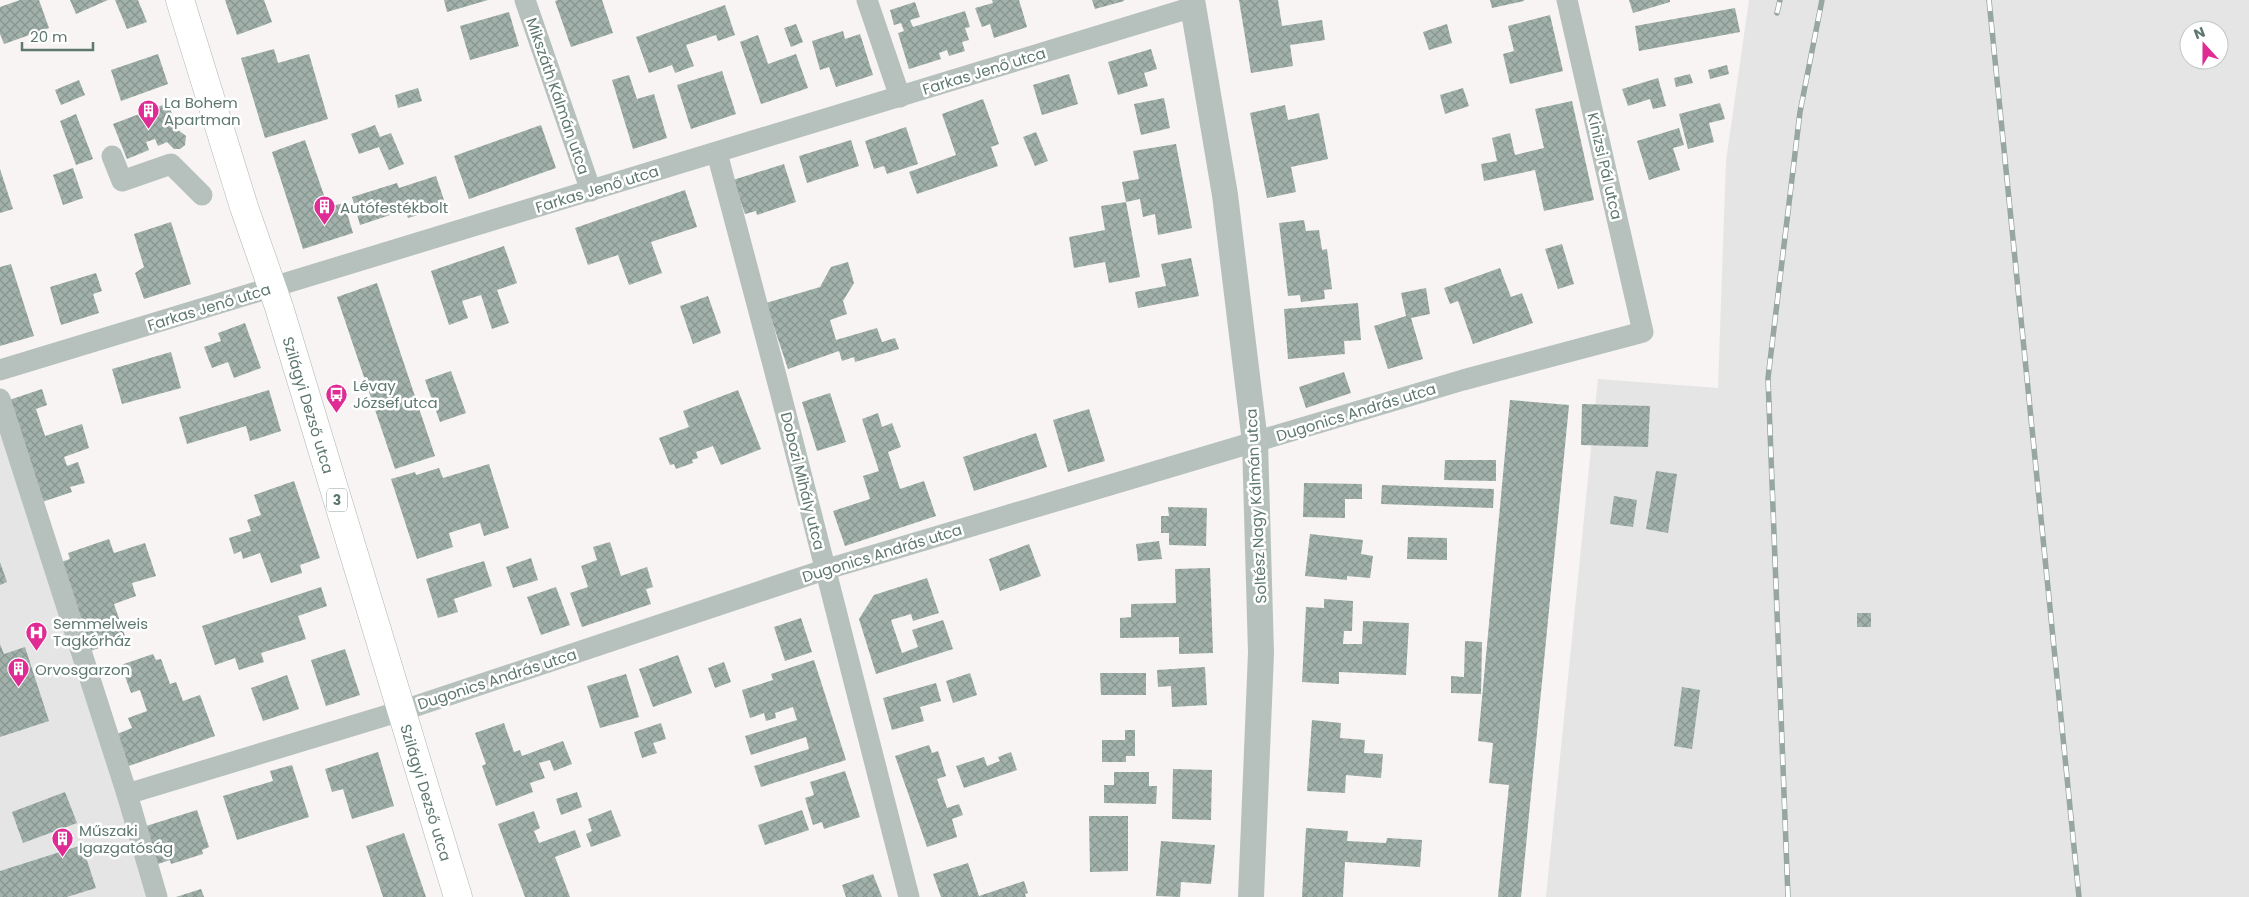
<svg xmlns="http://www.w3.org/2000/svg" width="2249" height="897" font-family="Poppins,sans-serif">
<defs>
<pattern id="building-cross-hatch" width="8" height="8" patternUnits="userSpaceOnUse" patternTransform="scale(1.25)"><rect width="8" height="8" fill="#a2b1ab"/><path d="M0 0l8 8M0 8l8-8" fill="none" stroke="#87958f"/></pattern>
</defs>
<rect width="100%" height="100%" fill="#f7f4f3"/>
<g fill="#e4e5e4" fill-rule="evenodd">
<path d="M1749,0h500v897h-703l52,-518 120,9 8,-227zM2189,30h30v30h-30z"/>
<polygon points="0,418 150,897 0,897"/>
</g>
<g fill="url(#building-cross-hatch)">
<polygon points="20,0 39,0 49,28 4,44 0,34 0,7"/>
<polygon points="70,0 108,0 76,14"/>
<polygon points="115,0 138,0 147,22 127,29"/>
<polygon points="225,0 264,0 272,22 237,35"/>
<polygon points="444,0 488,0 447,12"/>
<polygon points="558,0 602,0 613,33 571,47 555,1"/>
<polygon points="992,0 1019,0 1027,27 994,38 990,24 982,27 975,8 993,3"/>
<polygon points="1092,0 1124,0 1124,1 1095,9"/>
<polygon points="1239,0 1278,0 1282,26 1322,20 1325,40 1290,45 1293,66 1251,73"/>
<polygon points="1490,0 1524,0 1524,1 1492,8"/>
<polygon points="1629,0 1670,0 1670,2 1633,13"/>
<polygon points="915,2 920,17 910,20 913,27 965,11 970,27 965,28 969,40 962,42 965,51 949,56 947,50 939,53 941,59 909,69 898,33 904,31 901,23 894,25 890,10"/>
<polygon points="725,5 735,35 718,41 716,35 686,45 694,66 675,73 672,65 649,73 636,37"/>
<polygon points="1735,8 1740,32 1639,51 1635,26"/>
<polygon points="509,12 519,46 470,60 460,26"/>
<polygon points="1550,15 1563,71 1510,84 1503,54 1514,51 1508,26"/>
<polygon points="796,24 803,42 791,47 784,28"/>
<polygon points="1447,24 1452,43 1429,50 1423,32"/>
<polygon points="843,31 845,39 860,34 873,75 836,87 829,67 820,70 812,41"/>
<polygon points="758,35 768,64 796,54 808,88 761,104 740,42"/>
<polygon points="274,49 278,63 309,54 328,119 265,138 241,58"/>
<polygon points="1151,49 1157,69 1144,73 1148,86 1118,95 1108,62"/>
<polygon points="158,54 168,84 121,101 111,70"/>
<polygon points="1727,65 1729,74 1710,79 1708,70"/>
<polygon points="722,71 736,114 691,129 677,85"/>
<polygon points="1069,74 1078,104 1042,115 1033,85"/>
<polygon points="1690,74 1693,83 1676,87 1674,78"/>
<polygon points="629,75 637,99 654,94 667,138 633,149 612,80"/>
<polygon points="1658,78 1666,106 1653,109 1650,99 1628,106 1622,89"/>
<polygon points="79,80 85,95 61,105 55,90"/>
<polygon points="418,88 422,101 398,108 395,95"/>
<polygon points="1463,88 1469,106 1445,114 1440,95"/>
<polygon points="1164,98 1170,128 1141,135 1134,104"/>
<polygon points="983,99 999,144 991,147 998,166 917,194 909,172 956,155 942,114"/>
<polygon points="1572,101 1594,200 1544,211 1535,170 1484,181 1481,164 1497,161 1492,138 1510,133 1515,155 1544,148 1535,109"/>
<polygon points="168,103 178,130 186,136 185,145 180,149 174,149 167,142 158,146 155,139 146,142 149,150 127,159 113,124"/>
<polygon points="1720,103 1725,119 1709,123 1714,142 1688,149 1679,114"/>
<polygon points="1285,105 1288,120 1319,113 1328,159 1291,167 1296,192 1267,198 1250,113"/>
<polygon points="76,114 93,159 76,165 60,121"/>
<polygon points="375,125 380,137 391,133 404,164 389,170 379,147 359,154 351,134"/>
<polygon points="541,125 556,168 469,199 454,156"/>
<polygon points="906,127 918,164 887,174 884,166 874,169 865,141"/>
<polygon points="1679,128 1684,145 1673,148 1680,170 1649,180 1637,141"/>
<polygon points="1036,132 1048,161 1035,166 1023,137"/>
<polygon points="305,140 328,207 344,203 353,233 303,249 272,152"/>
<polygon points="851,140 859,166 807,183 799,156"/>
<polygon points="1176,144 1192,228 1158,235 1155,214 1143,217 1140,199 1126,202 1122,182 1139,179 1133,151"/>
<polygon points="784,164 796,202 757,215 756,211 745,214 733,180"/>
<polygon points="73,168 83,198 63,205 53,175"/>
<polygon points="0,169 13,209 0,213"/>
<polygon points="436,176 446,206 408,218 405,210 360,225 352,197 397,183 399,188"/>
<polygon points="685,190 697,227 651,242 662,273 629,285 618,255 588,265 575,228"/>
<polygon points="1126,202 1140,277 1109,283 1105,262 1074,268 1069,237 1105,230 1101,206"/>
<polygon points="1304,220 1306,231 1319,230 1322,250 1327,249 1332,289 1324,290 1325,299 1301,302 1300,295 1288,296 1279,223"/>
<polygon points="171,222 191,284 144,299 135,273 144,267 134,234"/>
<polygon points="1562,244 1574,284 1558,289 1545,249"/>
<polygon points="504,246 517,283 497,290 509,323 492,329 481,295 462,301 468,318 449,325 431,271"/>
<polygon points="1191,258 1199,296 1138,308 1135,292 1166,286 1161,264"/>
<polygon points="848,262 854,283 843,301 847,314 830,320 836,340 877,328 882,342 895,338 899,349 855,362 854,357 842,361 839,351 788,369 766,303 820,287 831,267"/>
<polygon points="11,264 34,336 0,346 0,267"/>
<polygon points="1500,268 1511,297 1522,293 1533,323 1473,344 1458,301 1450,304 1444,288"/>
<polygon points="96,273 102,291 93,294 99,313 61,325 50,287"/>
<polygon points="377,283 435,456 395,469 337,297"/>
<polygon points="1426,288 1430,314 1411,318 1423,359 1388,369 1374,326 1406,316 1401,293"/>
<polygon points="708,296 721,333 693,344 680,306"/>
<polygon points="1358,303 1361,340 1344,341 1345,354 1288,359 1284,309"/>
<polygon points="245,323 261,368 234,378 228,362 212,368 204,347 221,341 218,333"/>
<polygon points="171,352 181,388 122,404 112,369"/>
<polygon points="451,371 466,413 440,422 425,380"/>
<polygon points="1344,372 1351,393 1306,408 1299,387"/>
<polygon points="42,389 47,405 36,409 45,436 82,424 89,448 64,457 67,466 78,462 85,483 70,487 72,492 42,502 9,400"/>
<polygon points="269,390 281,431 250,441 246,426 187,444 179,417"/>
<polygon points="738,390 761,449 721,465 713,446 696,452 698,458 692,460 693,463 676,469 674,464 670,465 659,438 689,427 683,411"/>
<polygon points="830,393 846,442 817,451 802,402"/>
<polygon points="1510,400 1569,405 1521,897 1498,897 1509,785 1489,783 1493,743 1478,741"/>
<polygon points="1582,404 1650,406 1648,447 1581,445"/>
<polygon points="1089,409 1105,461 1068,472 1053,420"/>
<polygon points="878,413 882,427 892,423 901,447 888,452 900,489 924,481 936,516 845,546 833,511 870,499 863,476 879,471 862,419"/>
<polygon points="1036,433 1047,467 974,491 963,457"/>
<polygon points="1445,460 1496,460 1496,481 1444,480"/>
<polygon points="489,464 509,528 484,536 480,523 449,533 453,547 417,559 391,479 415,472 416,475 439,468 443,478"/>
<polygon points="1656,471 1677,474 1668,533 1646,529"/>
<polygon points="294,481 320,558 300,565 302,573 271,583 260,553 243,559 241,551 234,554 229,538 251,531 247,520 261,515 254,495"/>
<polygon points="1304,483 1362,484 1362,499 1345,499 1345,518 1303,517"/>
<polygon points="1382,485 1494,489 1493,508 1381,504"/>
<polygon points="1614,496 1637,500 1633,527 1610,524"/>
<polygon points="1168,507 1207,508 1206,546 1169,545 1169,533 1161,533 1161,516 1169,516"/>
<polygon points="1310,534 1363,540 1361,554 1373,556 1370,578 1347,576 1347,580 1305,576"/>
<polygon points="1408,537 1447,538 1447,560 1407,559"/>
<polygon points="109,539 114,553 145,543 156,576 132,583 136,596 114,604 126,639 87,652 58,563 70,559 68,553"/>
<polygon points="1159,541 1162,559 1138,561 1136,544"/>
<polygon points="610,542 621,576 647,567 653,587 646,589 651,604 582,627 570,593 588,587 581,566 597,560 593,547"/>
<polygon points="1029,544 1041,576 1000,591 989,559"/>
<polygon points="531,558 538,580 513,588 506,567"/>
<polygon points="484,561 492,586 454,599 458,612 438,618 426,579"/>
<polygon points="0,562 7,582 0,585"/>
<polygon points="1210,568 1213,653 1179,654 1179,637 1120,638 1120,618 1131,617 1131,604 1176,603 1175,569"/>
<polygon points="927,578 939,613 913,621 911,614 891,620 902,653 918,647 912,630 943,620 953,649 876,674 859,619 874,595"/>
<polygon points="321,587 327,606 298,616 306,639 261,653 264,662 239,670 235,658 215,665 202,626"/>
<polygon points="556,587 570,625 541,635 527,597"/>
<polygon points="1324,599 1353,601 1352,631 1344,631 1343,644 1362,644 1363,621 1409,623 1406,675 1339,672 1339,684 1302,682 1306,607 1324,608"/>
<rect x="1857" y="613" width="14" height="14"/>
<polygon points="801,618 812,652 785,661 774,627"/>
<polygon points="1465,641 1482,642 1481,694 1451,693 1451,676 1464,677"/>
<polygon points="0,644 4,654 25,647 49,721 0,737"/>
<polygon points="345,649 360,695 326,706 311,660"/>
<polygon points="153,654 156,660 161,659 170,684 176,682 183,701 200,695 215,736 123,768 112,736 132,728 128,718 147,711 140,690 131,693 121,665"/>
<polygon points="678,655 692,693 653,707 639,669"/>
<polygon points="814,660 846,760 761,787 754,766 809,749 806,737 751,755 745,736 797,720 793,707 775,713 776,718 766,721 764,713 750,718 742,690 773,680 771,674"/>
<polygon points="724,662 731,682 715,688 708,668"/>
<polygon points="1205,667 1207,705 1172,707 1171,686 1158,687 1157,670"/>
<polygon points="970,673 977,695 953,703 946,681"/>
<polygon points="1100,673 1146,673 1146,695 1101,695"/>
<polygon points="626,674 639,717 600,728 587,686"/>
<polygon points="287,675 299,709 263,721 251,688"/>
<polygon points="936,683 941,701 920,707 924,721 892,730 883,698"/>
<polygon points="1682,687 1700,690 1692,749 1674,746"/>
<polygon points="1312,720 1341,723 1340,738 1365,740 1364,753 1383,754 1381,778 1346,775 1345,793 1307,791"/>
<polygon points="504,723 514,752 520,750 522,756 563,741 572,764 554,771 550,760 539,763 545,778 530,783 533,792 496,806 482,766 486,764 475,733"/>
<polygon points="661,723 666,739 653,743 657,753 642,758 634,732"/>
<polygon points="1125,730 1135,730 1135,756 1126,756 1126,762 1102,762 1102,740 1125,740"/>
<polygon points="929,745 932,753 938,751 946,776 937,779 947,808 959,804 963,815 952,819 957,837 927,847 895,756"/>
<polygon points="378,752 394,806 352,819 343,789 332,792 325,769"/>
<polygon points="1011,752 1017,770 964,788 956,766 984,757 987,766 1000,761 998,757"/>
<polygon points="292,765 309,817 237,840 223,796 273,781 270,771"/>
<polygon points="1173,769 1212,770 1211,820 1172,819"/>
<polygon points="845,771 860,817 824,829 822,822 813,825 805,798 814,795 810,782"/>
<polygon points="1114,772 1149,772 1149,786 1157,786 1156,804 1104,803 1104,785 1114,785"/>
<polygon points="65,792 77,823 23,843 12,812"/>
<polygon points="577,792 582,807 561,815 556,799"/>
<polygon points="197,810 209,847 202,850 203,854 171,864 170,860 155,865 143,827"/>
<polygon points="611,810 621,836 591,847 586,834 592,831 588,819"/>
<polygon points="802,810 809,830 765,845 758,825"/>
<polygon points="534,811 540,828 534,831 539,843 575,830 581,847 555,857 570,897 525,897 498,824"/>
<polygon points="1089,816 1128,816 1128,871 1090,872"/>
<polygon points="1306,828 1348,831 1347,841 1386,843 1387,838 1422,840 1420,867 1345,862 1343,897 1302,897"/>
<polygon points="404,833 426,897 383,897 366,846"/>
<polygon points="1161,841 1215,845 1211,884 1181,882 1180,897 1156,896"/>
<polygon points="82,845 96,888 67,897 0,897 0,871"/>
<polygon points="968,863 979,896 1024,881 1028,893 1025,894 1026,897 941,897 933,874"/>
<polygon points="873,874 882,897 846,897 842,885"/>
<polygon points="201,889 204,897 176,897"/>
</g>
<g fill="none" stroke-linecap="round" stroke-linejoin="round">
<defs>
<g id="primary">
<path id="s1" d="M180,0l64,207 35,100 179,590"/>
</g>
</defs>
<use href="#primary" stroke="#aab5b1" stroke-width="29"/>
<g stroke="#b6c0bc" stroke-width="21">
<polyline points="525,0 591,191"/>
<polyline points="867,0 900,97"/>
<polyline points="717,153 780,391 909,897"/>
<polyline points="112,156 122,181 171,164 202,195"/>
<polyline points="0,370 1193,7"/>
<polyline points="0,399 127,794 157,897"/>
<polyline points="127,794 401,711 824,570 1463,380 1643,332 1567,0"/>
</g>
<polyline stroke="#b6c0bc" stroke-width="26" points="1192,0 1225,195 1255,442 1261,653 1251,897"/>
<use href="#primary" stroke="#fff" stroke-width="28"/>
<defs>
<g id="rail">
<polyline points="1989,0 2079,897"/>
<polyline points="1777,13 1780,0"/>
<polyline points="1788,897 1768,378 1800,112 1822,0"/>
</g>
</defs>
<use href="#rail" stroke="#97a6a0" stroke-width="5.5"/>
<use href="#rail" stroke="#fff" stroke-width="4" stroke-dasharray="11" stroke-linecap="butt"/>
</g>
<defs>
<symbol id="building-pin" viewBox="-11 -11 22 30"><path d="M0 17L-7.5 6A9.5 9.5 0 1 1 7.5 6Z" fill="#df2b93" stroke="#fff"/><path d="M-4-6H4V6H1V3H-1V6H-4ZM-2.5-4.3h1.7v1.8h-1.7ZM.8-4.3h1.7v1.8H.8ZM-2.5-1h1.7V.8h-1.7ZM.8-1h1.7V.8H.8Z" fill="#fff"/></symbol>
<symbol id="bus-pin" viewBox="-11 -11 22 30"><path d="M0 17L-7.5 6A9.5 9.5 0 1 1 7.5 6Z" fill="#df2b93" stroke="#fff"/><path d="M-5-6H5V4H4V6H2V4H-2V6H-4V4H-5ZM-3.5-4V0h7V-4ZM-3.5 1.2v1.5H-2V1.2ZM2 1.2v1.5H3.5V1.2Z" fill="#fff"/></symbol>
<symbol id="hospital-pin" viewBox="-11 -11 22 30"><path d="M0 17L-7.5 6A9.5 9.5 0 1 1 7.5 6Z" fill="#df2b93" stroke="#fff"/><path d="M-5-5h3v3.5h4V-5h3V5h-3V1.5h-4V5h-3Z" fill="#fff"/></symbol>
</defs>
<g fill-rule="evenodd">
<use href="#building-pin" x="136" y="98" width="25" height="34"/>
<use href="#building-pin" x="312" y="194" width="25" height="34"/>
<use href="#bus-pin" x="324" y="382" width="25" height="34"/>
<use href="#hospital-pin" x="24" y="620" width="25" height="34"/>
<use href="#building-pin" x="6" y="656" width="25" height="34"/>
<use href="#building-pin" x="50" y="826" width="25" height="34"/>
</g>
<g text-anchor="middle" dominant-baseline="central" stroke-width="5" stroke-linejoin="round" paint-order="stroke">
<rect fill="#fff" stroke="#8ea09a" stroke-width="1" x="327" y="488.5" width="20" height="23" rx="4"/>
<g font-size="14" font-weight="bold" fill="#5e786f">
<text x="337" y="500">3</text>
</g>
<g font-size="15" fill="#5e786f" stroke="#fff">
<text transform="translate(984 71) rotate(-17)">Farkas Jenő utca</text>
<text transform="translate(558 96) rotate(71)">Mikszáth Kálmán utca</text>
<text transform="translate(1605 166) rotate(77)">Kinizsi Pál utca</text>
<text transform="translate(597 189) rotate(-17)">Farkas Jenő utca</text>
<text transform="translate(209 307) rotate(-17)">Farkas Jenő utca</text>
<text stroke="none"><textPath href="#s1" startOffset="425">Szilágyi Dezső utca</textPath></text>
<text transform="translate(1356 412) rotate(-17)">Dugonics András utca</text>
<text transform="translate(803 481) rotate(76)">Dobozi Mihály utca</text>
<text transform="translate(1256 506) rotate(-93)">Soltész Nagy Kálmán utca</text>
<text transform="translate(882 553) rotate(-17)">Dugonics András utca</text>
<text transform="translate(497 679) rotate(-18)">Dugonics András utca</text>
<text stroke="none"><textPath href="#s1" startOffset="830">Szilágyi Dezső utca</textPath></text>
</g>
<g font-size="15" fill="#5e786f" stroke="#fff" text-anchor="start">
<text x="164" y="102">La Bohem<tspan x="164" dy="17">Apartman</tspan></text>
<text x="340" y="207">Autófestékbolt</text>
<text x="353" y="385">Lévay<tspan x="353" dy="17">József utca</tspan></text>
<text x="53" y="623">Semmelweis<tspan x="53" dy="17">Tagkórház</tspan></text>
<text x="35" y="669">Orvosgarzon</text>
<text x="79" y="830">Műszaki<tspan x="79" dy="17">Igazgatóság</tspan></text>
</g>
</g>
<g transform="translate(2204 45) rotate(339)"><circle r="24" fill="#ffffff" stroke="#bfc9c5"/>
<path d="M0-4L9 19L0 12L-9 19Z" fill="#df2b93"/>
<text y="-8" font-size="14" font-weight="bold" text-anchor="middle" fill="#5e786f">N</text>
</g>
<path d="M22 42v8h71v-8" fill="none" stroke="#5e786f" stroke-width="2.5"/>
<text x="30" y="42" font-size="15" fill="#5e786f" stroke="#ffffff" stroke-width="4" paint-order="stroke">20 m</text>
</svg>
